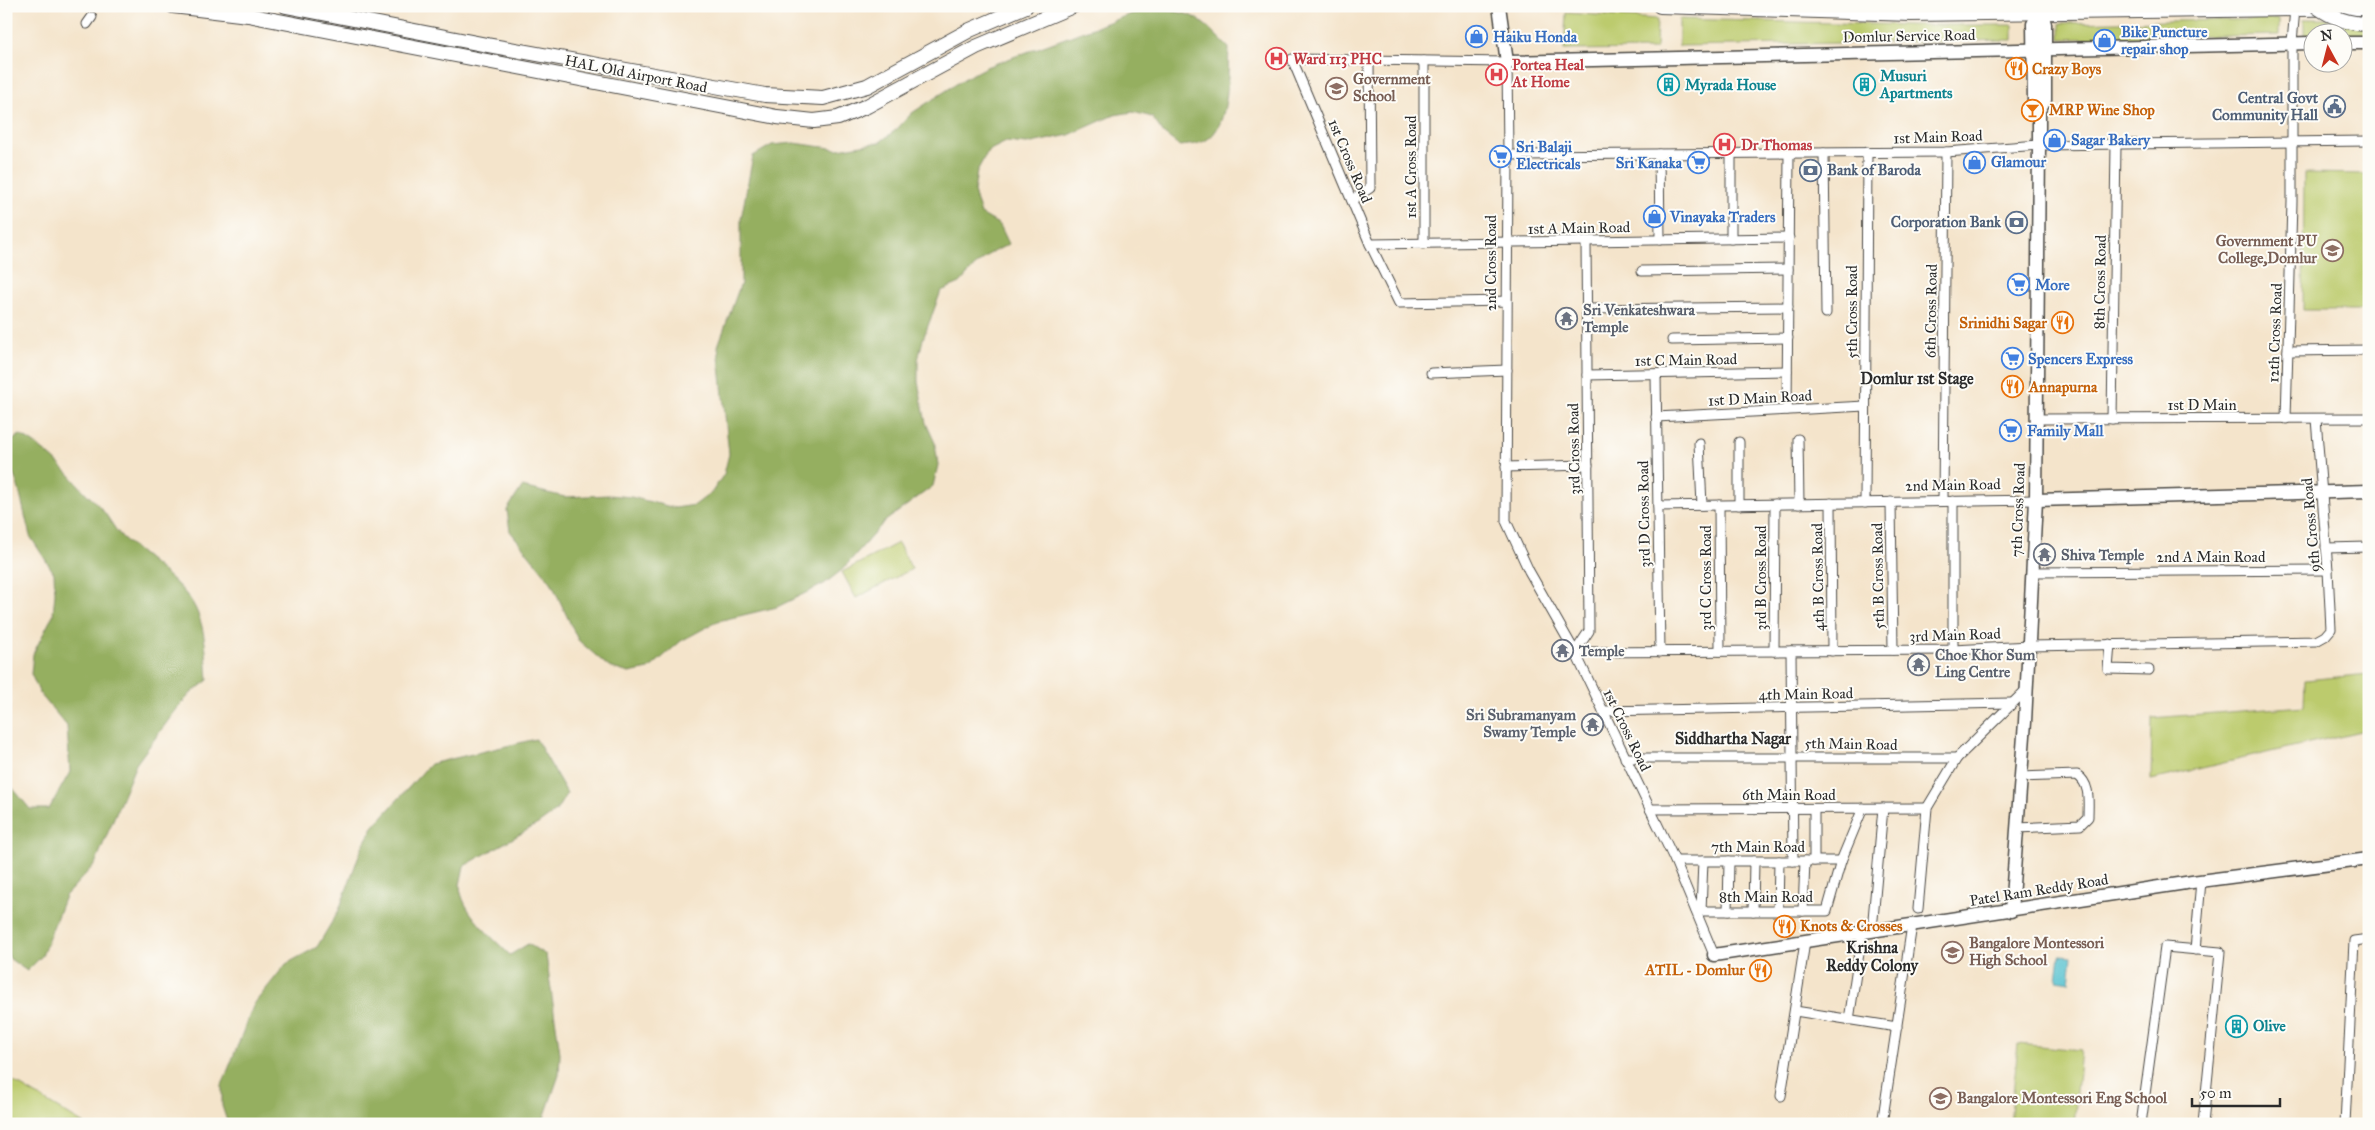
<svg xmlns="http://www.w3.org/2000/svg" width="2375" height="1130" font-family="'IM FELL Great Primer',serif">
<rect width="100%" height="100%" fill="#fdfcf7"/>
<filter id="ink" filterUnits="userSpaceOnUse"><feTurbulence type="fractalNoise" baseFrequency=".02" numOctaves="2"/><feDisplacementMap in="SourceGraphic" scale="10" xChannelSelector="R" yChannelSelector="G"/><feConvolveMatrix kernelMatrix="1 2 1 2 8 2 1 2 1" color-interpolation-filters="sRGB"/></filter>
<filter id="wash" filterUnits="userSpaceOnUse"><feTurbulence type="fractalNoise" baseFrequency=".0096" numOctaves="4" result="noise"/><feDisplacementMap in="SourceGraphic" scale="20" xChannelSelector="R" yChannelSelector="G"/><feGaussianBlur stdDeviation="1.12" result="paint"/><feColorMatrix in="noise" values="0 0 0 0 0 0 0 0 0 0 0 0 0 0 0 0 0 1.4 0 .05"/><feComposite in="paint" operator="in"/></filter>
<g filter="url(#wash)">
<rect width="100%" height="100%" fill="#f4e4cb"/>
<g fill="#bccb6d" stroke="#747b4c">
<polygon points="1566,13 1657,19 1656,49 1564,50"/>
<polygon points="1679,19 1910,25 2013,25 2013,40 1679,46"/>
<polygon points="2279,19 2279,35 2060,39 2060,23"/>
<polygon points="2304,19 2369,19 2369,36 2343,36 2342,32 2312,32 2312,36 2304,35"/>
<polygon points="2304,173 2369,174 2369,310 2303,310"/>
<polygon points="898,543 912,569 856,598 842,572"/>
<polygon points="2369,674 2369,729 2151,780 2152,718 2304,706 2305,680"/>
<polygon points="2018,1044 2081,1050 2074,1124 2010,1124"/>
<polygon points="6,1077 84,1124 6,1124"/>
</g>
<g fill="#95af60" stroke="#606d46">
<path d="M1153,10c44,1 46,9 76,38 -2,26 3,87 -30,95 -6,2 -13,2 -19,3l-16,-12 -12,-17 -19,-5 -19,3 -45,20 -42,9 -21,-2 -18,9 -11,20 -3,21 7,22 19,11 9,19 -18,9 -17,14 -14,16 -19,8 -18,48 -5,21v22l8,41 9,20 3,22 -5,21 -49,36 -42,48 -18,14 -47,23 -59,14 -37,20 -32,28 -20,4 -20,-6 -31,-27 -27,-58 -41,-51 -3,-21 15,-23 43,10 44,-2 22,2 44,11 20,-3 17,-13 12,-18 5,-20 -11,-108 23,-63v-64l12,-63 19,-11 22,-2 44,6 42,-7 17,-13 15,-16 55,-36 19,-10 145,-53z"/>
<path d="M20,435c26,14 44,33 63,55 5,6 11,10 16,16 9,9 14,22 23,31 22,21 49,37 68,62 16,23 16,54 18,81l-18,14 -14,16 -40,54 -41,100 -30,32 -23,60 -15,15 -17,-12 -4,-9v-170l24,29h19l21,-37 -3,-46 -27,-32 -9,-20 2,-20 20,-39 2,-22 -1,-20 -24,-37 -12,-50 -12,-31v-10z"/>
<path d="M536,739l31,54 -11,18 -18,13 -74,42c-1,6 -3,13 -4,19 0,26 33,53 50,70l18,-11 18,11 14,98 -1,22 -17,49h-314l-6,-18v-21l32,-81 32,-40 31,-17 22,-37 23,-63 11,-20 57,-63z"/>
</g>
<polygon fill="#55c1cf" stroke="#40767d" points="2060,955 2072,956 2069,982 2057,980"/>
</g>
<g filter="url(#ink)">
<g fill="none" stroke-linecap="round" stroke-linejoin="round">
<defs>
<g id="street">
<polyline points="87,24 92,17"/>
<polyline points="1824,153 1826,313"/>
<polyline points="1659,154 1660,240"/>
<polyline points="1508,155 1946,152 2039,145 2369,141"/>
<polyline points="1352,200 1370,188 1369,60"/>
<polyline points="1731,239 1731,153"/>
<polyline points="1370,244 1789,238"/>
<polyline points="1424,244 1424,61"/>
<polyline points="1642,271 1788,269"/>
<polyline points="1507,301 1399,303 1370,244 1292,59 1507,62 1508,155 1506,521 1529,571 1575,652 1675,861 1714,955"/>
<polyline points="1587,309 1788,307"/>
<polyline points="1672,340 1788,338"/>
<polyline points="2288,351 2369,350"/>
<polyline points="1431,373 1507,370"/>
<polyline points="1587,375 1787,371"/>
<polyline points="1656,375 1660,652"/>
<polyline points="1787,410 1789,153"/>
<polyline points="1656,417 1865,406"/>
<polyline points="2036,419 2369,418"/>
<polyline points="2112,419 2116,145"/>
<polyline points="2286,419 2292,202 2292,42 2295,9"/>
<polyline points="1798,439 1799,504"/>
<polyline points="1739,442 1739,505"/>
<polyline points="1699,443 1702,505"/>
<polyline points="1506,467 1588,465"/>
<polyline points="1943,501 1946,152"/>
<polyline points="1891,502 1893,650"/>
<polyline points="1831,503 1832,651"/>
<polyline points="1865,503 1867,152"/>
<polyline points="1719,505 1720,651"/>
<polyline points="1658,506 2036,500"/>
<polyline points="2326,548 2369,547"/>
<polyline points="2033,572 2328,570"/>
<polyline points="2110,644 2108,669 2149,670"/>
<polyline points="1953,650 1953,501"/>
<polyline points="1774,651 1775,504"/>
<polyline points="1791,651 1793,861"/>
<polyline points="1575,652 1953,650 2029,646 2316,641 2325,636 2331,629 2328,570 2316,419"/>
<polyline points="1575,652 1589,631 1586,241"/>
<polyline points="1603,711 2011,703"/>
<polyline points="1625,758 1957,758"/>
<polyline points="1650,809 1927,808"/>
<path d="M2017,828l63,-3 8,-8c0,-15 3,-33 -11,-42l-56,2"/>
<polyline points="1675,861 1841,861"/>
<polyline points="1814,861 1814,809"/>
<polyline points="1918,909 1927,808 1957,758 2027,689"/>
<polyline points="1696,911 1827,911 1841,861 1863,808"/>
<polyline points="1701,911 1703,861"/>
<polyline points="1728,911 1729,861"/>
<polyline points="1753,911 1754,861"/>
<polyline points="1778,911 1779,861"/>
<polyline points="1803,911 1805,861"/>
<polyline points="1873,919 1883,808"/>
<polyline points="2195,950 2201,881"/>
<polyline points="1795,1011 1897,1027"/>
<polyline points="1849,1020 1862,933"/>
<polyline points="1781,1096 1805,942"/>
<polyline points="1882,1124 1912,925"/>
<polyline points="2141,1124 2165,947 2220,952 2203,1124"/>
<polyline points="2345,1124 2354,941 2369,939"/>
</g>
<g id="secondary">
<polyline points="1499,6 1507,62 2312,43"/>
<polyline points="2342,43 2369,43"/>
<polyline points="2039,110 2045,100 2045,24 2040,7"/>
<polyline points="2036,500 2369,491"/>
<polyline points="2011,911 2025,722 2036,500 2039,145 2039,110 2034,101 2033,24 2040,12"/>
<polyline points="1714,955 2192,882 2369,859"/>
</g>
<g id="primary">
<polyline points="173,6 248,15 777,117 814,121 838,118 867,106 976,47 1073,6"/>
<polyline points="286,6 487,45 765,95 823,98 867,86 970,30 1026,6"/>
<polyline points="1660,6 1911,14 2369,8"/>
</g>
</defs>
<use href="#street" stroke="#494743" stroke-width="11"/>
<use href="#secondary" stroke="#494743" stroke-width="15"/>
<use href="#primary" stroke="#494743" stroke-width="16"/>
<use href="#street" stroke="#fff" stroke-width="9"/>
<use href="#secondary" stroke="#fff" stroke-width="12"/>
<use href="#primary" stroke="#fff" stroke-width="14"/>
<defs>
<path id="primary-bridge" d="M2316,6c17,12 32,18 53,18"/>
</defs>
<use href="#primary-bridge" stroke="#494743" stroke-width="16" stroke-linecap="butt"/>
<use href="#primary-bridge" stroke="#fff" stroke-width="14"/>
</g>
</g>
<defs>
<symbol id="shop-ring" viewBox="-11 -11 22 22"><circle r="9.5" fill="#fdfcf7" stroke="#3f7fe0" stroke-width="1.5"/><path d="M-5-2.5h2.3a2.7 3.5 0 0 1 5.4 0H5L5.5 6h-11ZM-1.5-2.5h3a1.5 2.3 0 0 0-3 0Z" fill="#3f7fe0"/></symbol>
<symbol id="hospital-ring" viewBox="-11 -11 22 22"><circle r="9.5" fill="#fdfcf7" stroke="#e0444e" stroke-width="1.5"/><path d="M-5-5h3v3.5h4V-5h3V5h-3V1.5h-4V5h-3Z" fill="#e0444e"/></symbol>
<symbol id="restaurant-ring" viewBox="-11 -11 22 22"><circle r="9.5" fill="#fdfcf7" stroke="#e8710a" stroke-width="1.5"/><path d="M-5-6h1v4h1v-4h1v4h1v-4h1v5L-1.5 .5V6h-2V.5L-5-1ZM5-6V6H3V1.5H1.5Q1.5-4 5-6Z" fill="#e8710a"/></symbol>
<symbol id="building-ring" viewBox="-11 -11 22 22"><circle r="9.5" fill="#fdfcf7" stroke="#0f9aa8" stroke-width="1.5"/><path d="M-4-6H4V6H1V3H-1V6H-4ZM-2.5-4.3h1.7v1.8h-1.7ZM.8-4.3h1.7v1.8H.8ZM-2.5-1h1.7V.8h-1.7ZM.8-1h1.7V.8H.8Z" fill="#0f9aa8"/></symbol>
<symbol id="school-ring" viewBox="-11 -11 22 22"><circle r="9.5" fill="#fdfcf7" stroke="#8d6e63" stroke-width="1.5"/><path d="M0-5L7-2L0 1L-7-2ZM-4 1L0 2.5L4 1V4Q0 6-4 4Z" fill="#8d6e63"/></symbol>
<symbol id="civic-ring" viewBox="-11 -11 22 22"><circle r="9.5" fill="#fdfcf7" stroke="#5c6f8a" stroke-width="1.5"/><path d="M-.6-6.5H3V-4.5H.6V-3L4-1V1h2V6H-6V1h2V-1L-.6-3ZM-1.2 2.5V6h2.4V2.5Z" fill="#5c6f8a"/></symbol>
<symbol id="bar-ring" viewBox="-11 -11 22 22"><circle r="9.5" fill="#fdfcf7" stroke="#e8710a" stroke-width="1.5"/><path d="M-6-5H6L.8 .8V4.5H3.5V6h-7V4.5H-.8V.8Z" fill="#e8710a"/></symbol>
<symbol id="supermarket-ring" viewBox="-11 -11 22 22"><circle r="9.5" fill="#fdfcf7" stroke="#3f7fe0" stroke-width="1.5"/><path d="M-6-5.5h2.5l.6 2H6L4.5 2H-2.5L-4.4-4H-6ZM-1.5 3.2a1.3 1.3 0 1 0 .1 0ZM3 3.2a1.3 1.3 0 1 0 .1 0Z" fill="#3f7fe0"/></symbol>
<symbol id="bank-ring" viewBox="-11 -11 22 22"><circle r="9.5" fill="#fdfcf7" stroke="#5c6f8a" stroke-width="1.5"/><path d="M-6-4H6V4H-6ZM0-2.3a2.3 2.3 0 1 0 0 4.6a2.3 2.3 0 1 0 0-4.6Z" fill="#5c6f8a"/></symbol>
<symbol id="temple-ring" viewBox="-11 -11 22 22"><circle r="9.5" fill="#fdfcf7" stroke="#6b7280" stroke-width="1.5"/><path d="M0-6L5-2H3V0L6.5 2.5H4V6H1.5V3h-3V6H-4V2.5H-6.5L-3 0V-2H-5Z" fill="#6b7280"/></symbol>
</defs>
<g fill-rule="evenodd">
<use href="#shop-ring" x="1464" y="24" width="25" height="25"/>
<use href="#shop-ring" x="2092" y="28" width="25" height="25"/>
<use href="#hospital-ring" x="1264" y="46" width="25" height="25"/>
<use href="#restaurant-ring" x="2004" y="56" width="25" height="25"/>
<use href="#hospital-ring" x="1484" y="62" width="25" height="25"/>
<use href="#building-ring" x="1656" y="72" width="25" height="25"/>
<use href="#building-ring" x="1852" y="72" width="25" height="25"/>
<use href="#school-ring" x="1324" y="76" width="25" height="25"/>
<use href="#civic-ring" x="2322" y="94" width="25" height="25"/>
<use href="#bar-ring" x="2020" y="98" width="25" height="25"/>
<use href="#shop-ring" x="2042" y="128" width="25" height="25"/>
<use href="#hospital-ring" x="1712" y="132" width="25" height="25"/>
<use href="#supermarket-ring" x="1488" y="144" width="25" height="25"/>
<use href="#shop-ring" x="1962" y="150" width="25" height="25"/>
<use href="#supermarket-ring" x="1686" y="150" width="25" height="25"/>
<use href="#bank-ring" x="1798" y="158" width="25" height="25"/>
<use href="#shop-ring" x="1642" y="204" width="25" height="25"/>
<use href="#bank-ring" x="2004" y="210" width="25" height="25"/>
<use href="#school-ring" x="2320" y="238" width="25" height="25"/>
<use href="#supermarket-ring" x="2006" y="272" width="25" height="25"/>
<use href="#temple-ring" x="1554" y="306" width="25" height="25"/>
<use href="#restaurant-ring" x="2050" y="310" width="25" height="25"/>
<use href="#supermarket-ring" x="2000" y="346" width="25" height="25"/>
<use href="#restaurant-ring" x="2000" y="374" width="25" height="25"/>
<use href="#supermarket-ring" x="1998" y="418" width="25" height="25"/>
<use href="#temple-ring" x="2032" y="542" width="25" height="25"/>
<use href="#temple-ring" x="1550" y="638" width="25" height="25"/>
<use href="#temple-ring" x="1906" y="652" width="25" height="25"/>
<use href="#temple-ring" x="1580" y="712" width="25" height="25"/>
<use href="#restaurant-ring" x="1772" y="914" width="25" height="25"/>
<use href="#school-ring" x="1940" y="940" width="25" height="25"/>
<use href="#restaurant-ring" x="1748" y="958" width="25" height="25"/>
<use href="#building-ring" x="2224" y="1014" width="25" height="25"/>
<use href="#school-ring" x="1928" y="1086" width="25" height="25"/>
</g>
<g text-anchor="middle" dominant-baseline="central" stroke-width="4" stroke-linejoin="round" paint-order="stroke">
<g font-size="15" font-weight="bold" fill="#366cbe" stroke="#fdfcf7" text-anchor="start">
<text x="2121" y="32">Bike Puncture<tspan x="2121" dy="17">repair shop</tspan></text>
<text x="1493" y="37">Haiku Honda</text>
<text x="2071" y="140">Sagar Bakery</text>
<text x="1516" y="147">Sri Balaji<tspan x="1516" dy="17">Electricals</tspan></text>
<text x="1991" y="162">Glamour</text>
<text x="1682" y="163" text-anchor="end">Sri Kanaka</text>
<text x="1670" y="217">Vinayaka Traders</text>
<text x="2035" y="285">More</text>
<text x="2028" y="359">Spencers Express</text>
<text x="2027" y="431">Family Mall</text>
</g>
<g font-size="15" fill="#2b2b2b" stroke="#fdfcf7">
<text transform="translate(1909 36) rotate(-1)">Domlur Service Road</text>
<text transform="translate(636 74) rotate(11)">HAL Old Airport Road</text>
<text transform="translate(1938 137) rotate(-2)">1st Main Road</text>
<text transform="translate(1350 161) rotate(67)">1st Cross Road</text>
<text transform="translate(1411 167) rotate(-90)">1st A Cross Road</text>
<text transform="translate(1579 228) rotate(-1)">1st A Main Road</text>
<text transform="translate(1491 263) rotate(-90)">2nd Cross Road</text>
<text transform="translate(2100 282) rotate(-89)">8th Cross Road</text>
<text transform="translate(1931 311) rotate(-89)">6th Cross Road</text>
<text transform="translate(1852 312) rotate(-90)">5th Cross Road</text>
<text transform="translate(2275 333) rotate(-88)">12th Cross Road</text>
<text transform="translate(1686 360) rotate(-1)">1st C Main Road</text>
<text transform="translate(1760 398) rotate(-3)">1st D Main Road</text>
<text x="2202" y="405">1st D Main</text>
<text transform="translate(1574 449) rotate(-91)">3rd Cross Road</text>
<text transform="translate(1953 485) rotate(-1)">2nd Main Road</text>
<text transform="translate(2018 510) rotate(-88)">7th Cross Road</text>
<text transform="translate(1644 514) rotate(-91)">3rd D Cross Road</text>
<text transform="translate(2311 525) rotate(-95)">9th Cross Road</text>
<text x="2211" y="557">2nd A Main Road</text>
<text transform="translate(1878 576) rotate(-91)">5th B Cross Road</text>
<text transform="translate(1818 577) rotate(-91)">4th B Cross Road</text>
<text transform="translate(1706 578) rotate(-90)">3rd C Cross Road</text>
<text transform="translate(1761 578) rotate(-90)">3rd B Cross Road</text>
<text transform="translate(1955 635) rotate(-2)">3rd Main Road</text>
<text transform="translate(1806 694) rotate(-1)">4th Main Road</text>
<text transform="translate(1627 730) rotate(64)">1st Cross Road</text>
<text transform="translate(1851 744) rotate(1)">5th Main Road</text>
<text x="1789" y="795">6th Main Road</text>
<text x="1758" y="847">7th Main Road</text>
<text transform="translate(2039 890) rotate(-9)">Patel Ram Reddy Road</text>
<text x="1766" y="897">8th Main Road</text>
</g>
<g font-size="15" font-weight="bold" fill="#be3a42" stroke="#fdfcf7" text-anchor="start">
<text x="1293" y="59">Ward 113 PHC</text>
<text x="1512" y="65">Portea Heal<tspan x="1512" dy="17">At Home</tspan></text>
<text x="1741" y="145">Dr Thomas</text>
</g>
<g font-size="15" font-weight="bold" fill="#c56008" stroke="#fdfcf7" text-anchor="start">
<text x="2032" y="69">Crazy Boys</text>
<text x="2049" y="110">MRP Wine Shop</text>
<text x="2047" y="323" text-anchor="end">Srinidhi Sagar</text>
<text x="2029" y="387">Annapurna</text>
<text x="1800" y="926">Knots &amp; Crosses</text>
<text x="1745" y="970" text-anchor="end">ATIL - Domlur</text>
</g>
<g font-size="15" font-weight="bold" fill="#0d838f" stroke="#fdfcf7" text-anchor="start">
<text x="1880" y="76">Musuri<tspan x="1880" dy="17">Apartments</tspan></text>
<text x="1685" y="85">Myrada House</text>
<text x="2253" y="1026">Olive</text>
</g>
<g font-size="15" font-weight="bold" fill="#785e54" stroke="#fdfcf7" text-anchor="start">
<text x="1353" y="79">Government<tspan x="1353" dy="17">School</tspan></text>
<text x="2317" y="241" text-anchor="end">Government PU<tspan x="2317" dy="17">College,Domlur</tspan></text>
<text x="1969" y="943">Bangalore Montessori<tspan x="1969" dy="17">High School</tspan></text>
<text x="1957" y="1098">Bangalore Montessori Eng School</text>
</g>
<g font-size="15" font-weight="bold" fill="#4e5e75" stroke="#fdfcf7" text-anchor="end">
<text x="2318" y="98">Central Govt<tspan x="2318" dy="17">Community Hall</tspan></text>
<text x="1827" y="170" text-anchor="start">Bank of Baroda</text>
<text x="2001" y="222">Corporation Bank</text>
</g>
<g font-size="15" font-weight="bold" fill="#5b616d" stroke="#fdfcf7" text-anchor="start">
<text x="1583" y="310">Sri Venkateshwara<tspan x="1583" dy="17">Temple</tspan></text>
<text x="2061" y="555">Shiva Temple</text>
<text x="1579" y="651">Temple</text>
<text x="1935" y="655">Choe Khor Sum<tspan x="1935" dy="17">Ling Centre</tspan></text>
<text x="1576" y="715" text-anchor="end">Sri Subramanyam<tspan x="1576" dy="17">Swamy Temple</tspan></text>
</g>
<g font-size="16" font-weight="bold" fill="#2b2b2b" stroke="#fdfcf7">
<text x="1917" y="378">Domlur 1st Stage</text>
<text x="1733" y="738">Siddhartha Nagar</text>
<text x="1872" y="947">Krishna<tspan x="1872" dy="18">Reddy Colony</tspan></text>
</g>
</g>
<rect width="2375" height="1130" fill="none" stroke="#fdfcf7" stroke-width="25"/>
<g transform="translate(2328 48) rotate(353)"><circle r="24" fill="#fdfcf7" stroke="#a9a8a5"/>
<path d="M0-4L9 19L0 12L-9 19Z" fill="#c8321e"/>
<text y="-8" font-size="14" font-weight="bold" text-anchor="middle" fill="#2b2b2b">N</text>
</g>
<path d="M2192 1098v8h88v-8" fill="none" stroke="#2b2b2b" stroke-width="2.5"/>
<text x="2200" y="1098" font-size="15" fill="#2b2b2b" stroke="#fdfcf7" stroke-width="4" paint-order="stroke">50 m</text>
</svg>
